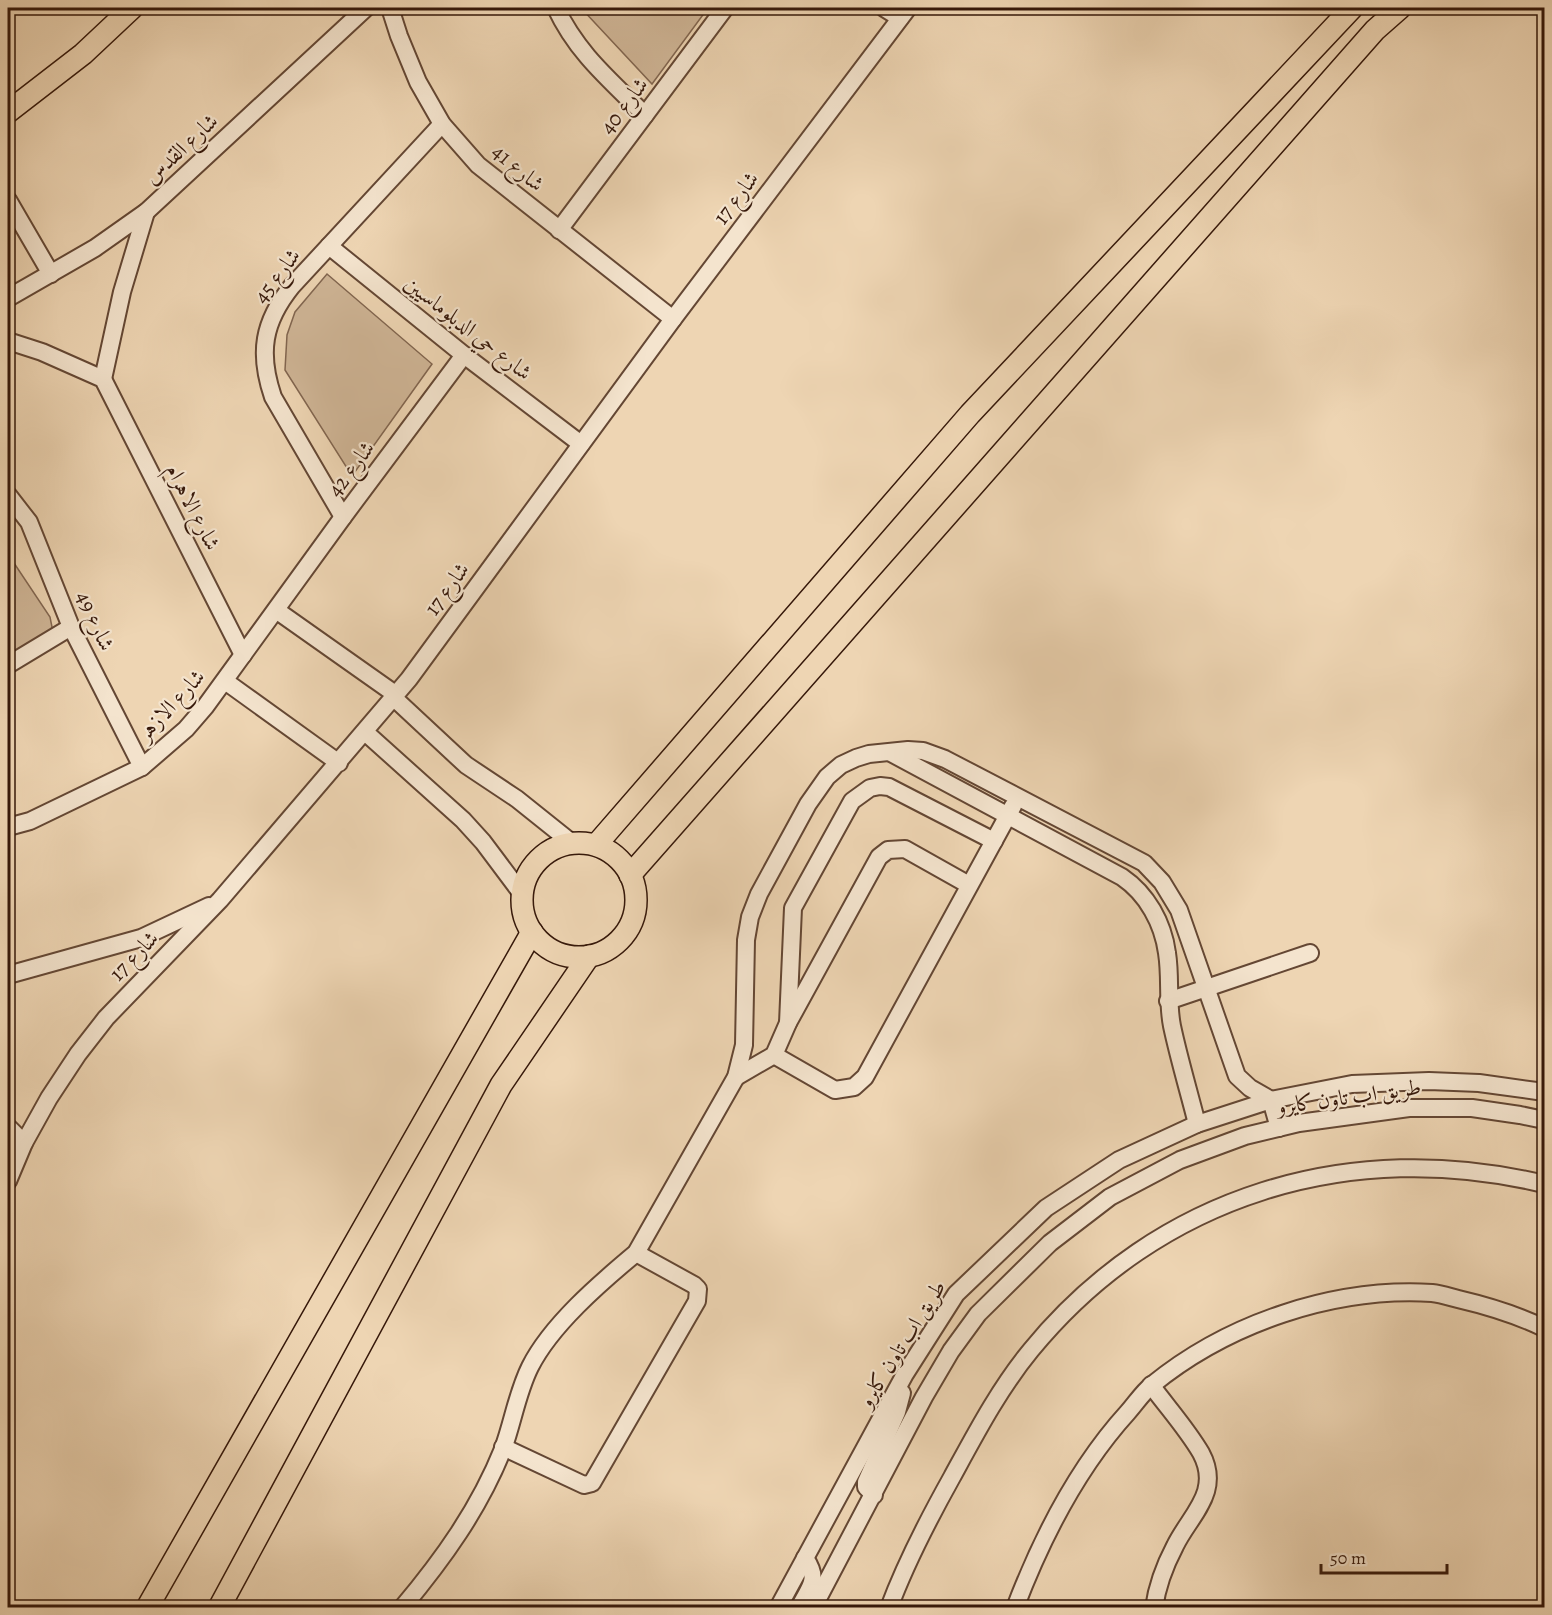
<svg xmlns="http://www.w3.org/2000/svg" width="1552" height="1615" font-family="Alegreya,Amiri,serif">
<rect width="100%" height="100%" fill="#eed5b3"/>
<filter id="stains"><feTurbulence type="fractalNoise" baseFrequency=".00333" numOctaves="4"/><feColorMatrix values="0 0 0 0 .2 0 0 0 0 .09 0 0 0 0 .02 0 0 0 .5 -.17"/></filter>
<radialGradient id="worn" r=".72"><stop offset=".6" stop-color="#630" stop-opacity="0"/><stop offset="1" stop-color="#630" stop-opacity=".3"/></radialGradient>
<g fill="#cfb596" stroke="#826650" stroke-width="1.5">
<polygon points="581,8 708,8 652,84"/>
<polygon points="327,274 432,364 352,476 285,370 287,335 295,312"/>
<polygon points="8,554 50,617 53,632 8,673"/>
</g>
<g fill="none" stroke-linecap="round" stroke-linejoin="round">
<defs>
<g id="minor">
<polyline points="390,8 399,36 418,82 442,124 478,165 673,319"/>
<path d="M556,8c21,45 54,72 89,107"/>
<polyline points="884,8 900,18"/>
<polyline points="8,200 51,274"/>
<polyline points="559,230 725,8"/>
<polyline points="329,246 464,355 581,444"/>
<polyline points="8,298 95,248 146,212 366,8"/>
<polyline points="8,341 42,352 103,379 243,655"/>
<polyline points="103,379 122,292 146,212"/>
<polyline points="8,495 29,522 71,627 142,767"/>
<path d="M343,517l-70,-120c-15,-44 -10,-75 19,-111l150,-162"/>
<polyline points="276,610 395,694"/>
<polyline points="8,665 71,627"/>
<polyline points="225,681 339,763"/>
<polyline points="393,697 466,765 517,799 572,843"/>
<polyline points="365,732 463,820 483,842 522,894"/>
<path d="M891,753l231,124c25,17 41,46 45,76 4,25 0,48 5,73 7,33 17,66 25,98"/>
<polyline points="8,827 30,821 142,767 186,729 205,707 343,517 464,355"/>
<polyline points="8,975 141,938 209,906"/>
<polyline points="1168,1001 1310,953"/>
<polyline points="788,1023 793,908 852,801 870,788 880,786 889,787 994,841"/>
<polyline points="774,1055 835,1090 854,1087 865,1077 1013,806"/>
<polyline points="736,1077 774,1055 788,1023 879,857 888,850 905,849 969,885"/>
<polyline points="8,1127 24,1143"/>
<polyline points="8,1181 24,1143 49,1098 78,1054 106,1018 220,900 409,679 673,319 908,8"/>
<path d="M1151,1385c17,23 36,44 50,68 21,39 -11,62 -26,93 -10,19 -18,40 -21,62"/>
<polyline points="503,1447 584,1485 592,1483 697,1301 698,1289 694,1285 636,1253"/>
<polyline points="874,1495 866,1487 866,1482 897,1412 902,1393"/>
<path d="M402,1608c41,-49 77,-99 101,-159 10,-27 14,-56 27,-82 21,-42 70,-84 106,-114l100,-176 8,-32 2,-105 4,-23 9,-23 49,-90 19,-27 14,-12 15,-7 13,-4 39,-4 15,1 22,8 199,104 18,19 17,28 58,166 13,12 21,12 8,28"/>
<polyline points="778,1608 905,1374 956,1294 1046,1208 1119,1160 1197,1124 1271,1100 1352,1084 1429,1081 1479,1083 1544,1092"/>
<path d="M799,1608c11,-22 21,-28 6,-50"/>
<polyline points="813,1608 924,1397 951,1351 978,1314 1050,1243 1110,1197 1180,1160 1245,1136 1299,1123 1409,1108 1472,1108 1520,1115 1544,1120"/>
<path d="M889,1608c17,-46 39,-88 63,-131 24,-44 47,-88 79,-127 127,-155 320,-213 513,-166"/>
<path d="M1015,1608c27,-71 62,-140 113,-196 8,-9 15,-20 24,-27 76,-62 182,-98 280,-92 9,1 18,4 26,6 30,7 59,16 86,29"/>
</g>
<g id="major">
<polyline points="8,112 83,54 132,8"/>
<circle cx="579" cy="900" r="57"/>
<polyline points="596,845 970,414 1352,8"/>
<polyline points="630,875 1375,30 1400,8"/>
<polyline points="147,1608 532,932"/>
<polyline points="219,1608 501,1085 589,956"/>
</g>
</defs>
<use href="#minor" stroke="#644734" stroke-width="20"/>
<use href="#major" stroke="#36180a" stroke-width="24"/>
<use href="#minor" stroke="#f4e4ce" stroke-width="16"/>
<use href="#major" stroke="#eed5b3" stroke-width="21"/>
</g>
<g text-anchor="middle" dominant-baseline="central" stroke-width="4.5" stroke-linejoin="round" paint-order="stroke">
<g font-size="22" fill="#36180a" stroke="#f4e4ce">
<text transform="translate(624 106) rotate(-53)">شارع 40</text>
<text transform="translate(181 149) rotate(-43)">شارع القدس</text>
<text transform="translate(518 168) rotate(40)">شارع 41</text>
<text transform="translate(736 198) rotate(-53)">شارع 17</text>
<text transform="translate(277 276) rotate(-53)">شارع 45</text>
<text transform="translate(468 328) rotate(38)">شارع حي الدبلوماسيين</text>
<text transform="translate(351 469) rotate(-53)">شارع 42</text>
<text transform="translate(193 507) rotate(63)">شارع الاهرام</text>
<text transform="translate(447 589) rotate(-54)">شارع 17</text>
<text transform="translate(95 621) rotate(65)">شارع 49</text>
<text transform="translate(171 705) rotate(-47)">شارع الازهر</text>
<text transform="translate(134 956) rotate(-46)">شارع 17</text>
<text transform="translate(1349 1097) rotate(-8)">طريق اب تاون كايرو</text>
<text transform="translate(902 1344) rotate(-58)">طريق اب تاون كايرو</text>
</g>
</g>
<rect width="1552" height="1615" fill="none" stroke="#eed5b3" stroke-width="30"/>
<rect x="9" y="9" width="1534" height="1597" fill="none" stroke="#36180a" stroke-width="3"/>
<rect x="15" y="15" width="1522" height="1585" fill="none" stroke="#36180a" stroke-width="1.5"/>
<path d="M1321 1564v9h126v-9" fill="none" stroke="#36180a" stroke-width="3"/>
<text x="1330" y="1564" font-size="18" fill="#36180a" stroke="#f4e4ce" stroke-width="4.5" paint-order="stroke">50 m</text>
<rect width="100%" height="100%" filter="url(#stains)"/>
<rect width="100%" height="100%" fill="url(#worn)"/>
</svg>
